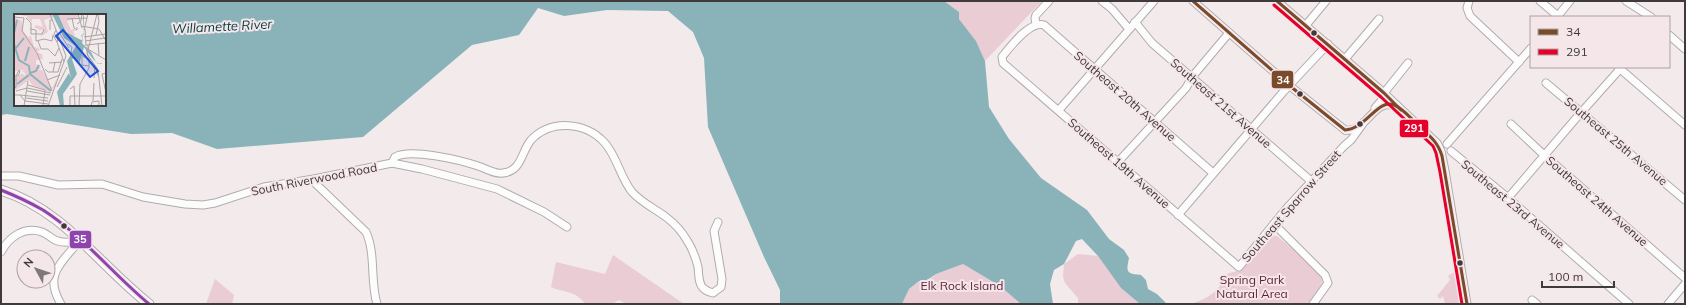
<svg xmlns="http://www.w3.org/2000/svg" width="1686" height="305" font-family="Mulish,sans-serif">
<rect width="100%" height="100%" fill="#f2eaeb"/>
<g fill="#eaccd4">
<polygon points="944,1 1042,1 985,61 976,41 959,19 959,12"/>
<path d="M1273,236h4l42,34 4,9 -2,7 -13,18h-118c11,-3 22,-8 29,-17 2,-3 2,-8 5,-11 6,-5 14,-3 19,-9 10,-10 18,-25 30,-31z"/>
<polygon points="1078,254 1098,256 1121,288 1140,304 1078,304 1078,298 1065,283 1063,277 1064,264"/>
<path d="M613,255l71,49h-58l-7,-4 -7,4h-27c-9,-14 -22,-11 -34,-17l5,-25 49,12z"/>
<polygon points="963,264 1000,286 1021,304 902,304 909,289 919,281 930,279 936,274"/>
<polygon points="1456,271 1461,304 1445,304 1443,296 1440,299 1437,296 1450,280 1448,276"/>
<polygon points="215,279 234,295 232,304 206,304"/>
</g>
<path fill="#8ab3b9" fill-rule="evenodd" d="M1,1h943l15,11v7l17,22 9,20 4,46 20,32 32,39 46,32 22,29 15,11 5,8c-3,14 -3,16 12,17l5,5 2,9 9,5 10,10h-27l-19,-16 -23,-32 -16,-17 -6,2 -12,23 -10,6 -4,14 3,20h-32l-21,-18 -37,-22 -27,10 -9,6 -8,1 -10,8 -7,15h-122v-14l-16,-33 -56,-130 -4,-69 -11,-26 -25,-21 -61,-1 -43,6 -26,-8 -19,27 -47,10 -109,92 -146,12 -45,-16 -41,1 -124,-20 -6,1zM15,15h90v90h-90z"/>
<g fill="none" stroke-linecap="round" stroke-linejoin="round">
<defs>
<g id="minor">
<polyline points="1102,1 1112,9 1129,29"/>
<polyline points="1193,1 1290,86 1345,130"/>
<polyline points="1277,1 1384,93 1437,143 1441,151 1445,171 1467,304"/>
<polyline points="1469,1 1467,8 1470,16 1519,62"/>
<polyline points="1540,1 1559,17"/>
<polyline points="1626,1 1651,17"/>
<polyline points="1557,17 1570,1"/>
<polyline points="1135,22 1152,43 1311,181"/>
<polyline points="1036,24 1035,18 1036,15 1049,1"/>
<polyline points="1306,25 1326,1"/>
<polyline points="1669,35 1685,49"/>
<polyline points="1345,59 1379,19"/>
<polyline points="1618,67 1685,125"/>
<polyline points="1546,83 1685,200"/>
<polyline points="1375,108 1381,101 1384,93 1408,63"/>
<polyline points="1059,110 1154,1"/>
<polyline points="1511,124 1544,155 1685,278"/>
<path d="M1345,130c22,4 30,-37 53,-22"/>
<polyline points="1447,144 1531,48"/>
<polyline points="1451,151 1508,198 1629,304"/>
<polyline points="1118,162 1186,88 1192,77 1229,33"/>
<path d="M392,163l3,-6c15,-9 65,3 83,9 7,2 18,9 25,7 19,-2 18,-21 28,-33 20,-21 54,-18 73,2 13,14 16,35 28,50 10,11 22,16 34,25 8,6 17,16 22,25 5,8 8,17 10,25 1,7 0,16 5,21 3,3 6,4 10,5l8,-6 1,-8 -8,-48 4,-9"/>
<path d="M1213,173l-169,-148c-14,-5 -34,22 -42,32l1,6 236,204 46,-57 59,-64 7,-6 11,-15"/>
<polyline points="1,176 19,176 58,185 102,184 143,197 185,204 203,205 215,203 264,187 314,179 392,163 422,169 497,189 544,212 567,227"/>
<path d="M314,179l2,5 50,48c10,22 4,49 11,72"/>
<polyline points="1508,198 1578,116 1620,69"/>
<polyline points="1178,215 1284,91 1328,44"/>
<polyline points="1274,224 1325,275 1328,283 1313,304"/>
<path d="M1,252c8,-15 23,-26 41,-20 5,2 9,6 13,8 8,4 18,2 25,0"/>
<polyline points="1532,300 1537,304"/>
<path d="M61,304c-18,-30 1,-41 18,-63"/>
<polyline points="1668,304 1685,284"/>
</g>
<path id="major" d="M1,190c63,20 98,75 148,114"/>
</defs>
<use href="#minor" stroke="#b2abad" stroke-width="9"/>
<use href="#major" stroke="#b2abad" stroke-width="11"/>
<use href="#minor" stroke="#fdfcfc" stroke-width="7"/>
<use href="#major" stroke="#fdfcfc" stroke-width="9"/>
<defs>
<g id="bus-1">
<path d="M1193,1l97,85 55,44c21,-1 33,-32 49,-25 10,4 17,14 24,20 11,10 20,17 24,31l25,148"/>
<polyline points="1277,1 1384,93 1401,110"/>
</g>
<polyline id="bus-2" points="1274,5 1381,97 1433,146 1436,153 1440,172 1462,304"/>
<path id="bus-3" d="M1,190c15,6 28,12 42,20 39,25 70,64 106,94"/>
</defs>
<use href="#bus-1" stroke="#f5e6ea" stroke-width="6"/>
<use href="#bus-2" stroke="#f5e6ea" stroke-width="6"/>
<use href="#bus-3" stroke="#f5e6ea" stroke-width="6"/>
<use href="#bus-1" stroke="#7a4b2a" stroke-width="3"/>
<use href="#bus-2" stroke="#e4002b" stroke-width="3"/>
<use href="#bus-3" stroke="#8e44ad" stroke-width="3"/>
</g>
<g fill="#403a3c" stroke="#f5e6ea" stroke-width="1.5">
<circle cx="1314" cy="33" r="3.5"/>
<circle cx="1300" cy="94" r="3.5"/>
<circle cx="1360" cy="124" r="3.5"/>
<circle cx="64" cy="226" r="3.5"/>
<circle cx="1460" cy="263" r="3.5"/>
</g>
<g text-anchor="middle" dominant-baseline="central" stroke-width="4" stroke-linejoin="round" paint-order="stroke">
<g font-size="12" fill="#403a3c" stroke="#f5e6ea">
<text transform="translate(1125 96) rotate(41)">Southeast 20th Avenue</text>
<text transform="translate(1221 103) rotate(41)">Southeast 21st Avenue</text>
<text transform="translate(1616 141) rotate(40)">Southeast 25th Avenue</text>
<text transform="translate(1119 163) rotate(41)">Southeast 19th Avenue</text>
<text transform="translate(314 179) rotate(-11)">South Riverwood Road</text>
<text transform="translate(1597 201) rotate(41)">Southeast 24th Avenue</text>
<text transform="translate(1513 204) rotate(40)">Southeast 23rd Avenue</text>
<text transform="translate(1291 206) rotate(-49)">Southeast Sparrow Street</text>
</g>
<g font-size="12" fill="#5d1f37" stroke="#f5e6ea">
<text x="1252" y="279">Spring Park<tspan x="1252" dy="14">Natural Area</tspan></text>
<text x="962" y="285">Elk Rock Island</text>
</g>
<g font-size="13" font-style="italic" fill="#003c41" stroke="#f5e6ea">
<text transform="translate(222 26) rotate(-3)">Willamette River</text>
</g>
</g>
<g transform="translate(14 14)">
<rect width="92" height="92" fill="#f2eaeb"/>
<path d="M13,0h25l2,3 -10,3 4,12 -8,5 5,-9 -8,4 3,-2 -6,-3 2,-2 7,2 -3,-8h-8v3l-5,-4zM44,0h19l1,3 -11,4 4,9 3,-1 2,2h-3l2,4 -3,2 -6,-6zM0,3l8,4v9l8,9 -1,-3h2l3,11 4,1 -2,-3 4,5 -4,2 6,2 1,5 -7,1v4l5,4 -3,2h4l10,18 5,-10 -2,8 -5,6 -18,-7 -3,-5 -15,11 2,-10 -2,-1 8,-7 3,3v-3l-3,-2 3,-1 -11,1z" fill="#eaccd4"/>
<path d="M38,0h6l8,18 15,8 2,-1 -1,-2 -1,-1 3,-3 -1,-16 1,-3v20l-2,2 1,2 -1,5 9,9 5,10 3,2 2,-1 1,1h-4l-5,-5 -9,-12 -5,18v-4l-3,1 -1,-4 -3,1 5,15 -14,20 1,12h-4l-3,-14 12,-19 2,5 -4,-17 9,-15 -12,-8z" fill="#8ab3b9"/>
<path fill="none" stroke="#8ab3b9" stroke-width="2" d="M0,19l3,-13M0,30l5,16 10,6 1,8 21,17M2,34l8,-10M11,47l4,-14M16,59l6,-2 3,-6M3,70l12,-9"/>
<path fill="none" stroke="#aba4a5" stroke-width="1" d="M1,0l12,1M64,0l4,14M79,0l5,1 1,6 -3,14M83,0l-10,40 10,14 1,8M0,3l10,1 -2,13 15,22 15,38M12,4l5,5v11h11l2,-5M58,4l2,10 3,2v-3M53,5l20,-1M63,10l4,-3 1,-7M67,12l18,3 7,12M16,15l6,1v11l8,-2 8,2 1,-6 4,7 2,-5 -5,-3 2,-4M71,15l1,17M36,16v-10h3M70,16l4,-16M46,20l9,14M70,23l22,-3M24,27l3,8h7l7,7 4,-8M71,27l20,-3M43,28l7,20M84,29l1,12M54,30l4,3 -1,6 1,-1M72,31l20,-2M74,31v4l18,11M72,33l2,9 10,14 4,36M71,44l-3,-3v10l7,1M35,49l13,-1M79,54l2,-3 -1,13M31,55l3,3h5l2,-10M39,58h5l4,-13M92,59l-4,1 4,19M0,62h4l1,-2 1,-3 -1,-1 -3,6v11l-1,1M33,66l13,-5M14,71l17,5 -2,16M43,73l10,-20M56,75l4,-3 1,20M2,77l11,-3 24,5M13,77l23,4M0,81h6l5,6 23,3M6,81l28,3M12,84l22,3M79,87l1,-18M10,92l4,-25M34,92l18,-50 -16,-42M56,92v-10h36M65,92l1,-22 9,-16v-10M77,92l1,-4 7,-1v5"/>
<path fill="#1d4ed8" fill-opacity="0.15" stroke="#1d4ed8" stroke-width="2" d="M49,16l35,41 -8,6 -34,-41z"/>
<rect width="92" height="92" fill="none" stroke="#403a3c" stroke-width="2"/>
</g>
<g stroke="#f5e6ea" stroke-width="1.5">
<rect x="1271" y="70" width="23" height="19" rx="4" fill="#7a4b2a"/>
<rect x="1399" y="119" width="30" height="19" rx="4" fill="#e4002b"/>
<rect x="69" y="230" width="23" height="19" rx="4" fill="#8e44ad"/>
</g>
<g font-size="11" text-anchor="middle" font-weight="bold" fill="#fff">
<text x="1283" y="84">34</text>
<text x="1414" y="132">291</text>
<text x="80" y="243">35</text>
</g>
<rect width="1686" height="305" fill="none" stroke="#403a3c" stroke-width="4"/>
<rect x="1530" y="16" width="140" height="52" fill="#f5e6ea" stroke="#ada1a4"/>
<rect x="1538" y="29" width="20" height="6" fill="#7a4b2a" stroke="#ada1a4"/>
<text x="1566" y="36" font-size="12" fill="#403a3c">34</text>
<rect x="1538" y="49" width="20" height="6" fill="#e4002b" stroke="#ada1a4"/>
<text x="1566" y="56" font-size="12" fill="#403a3c">291</text>
<g transform="translate(36 269) rotate(310)"><circle r="19" fill="#f5e6ea" stroke="#ada1a4"/>
<path d="M0-3L7 15L0 10L-7 15Z" fill="#7e7879"/>
<text y="-6" font-size="11" font-weight="bold" text-anchor="middle" fill="#403a3c">N</text>
</g>
<path d="M1542 281v6h72v-6" fill="none" stroke="#403a3c" stroke-width="2"/>
<text x="1548" y="281" font-size="12" fill="#403a3c" stroke="#f5e6ea" stroke-width="3" paint-order="stroke">100 m</text>
</svg>
